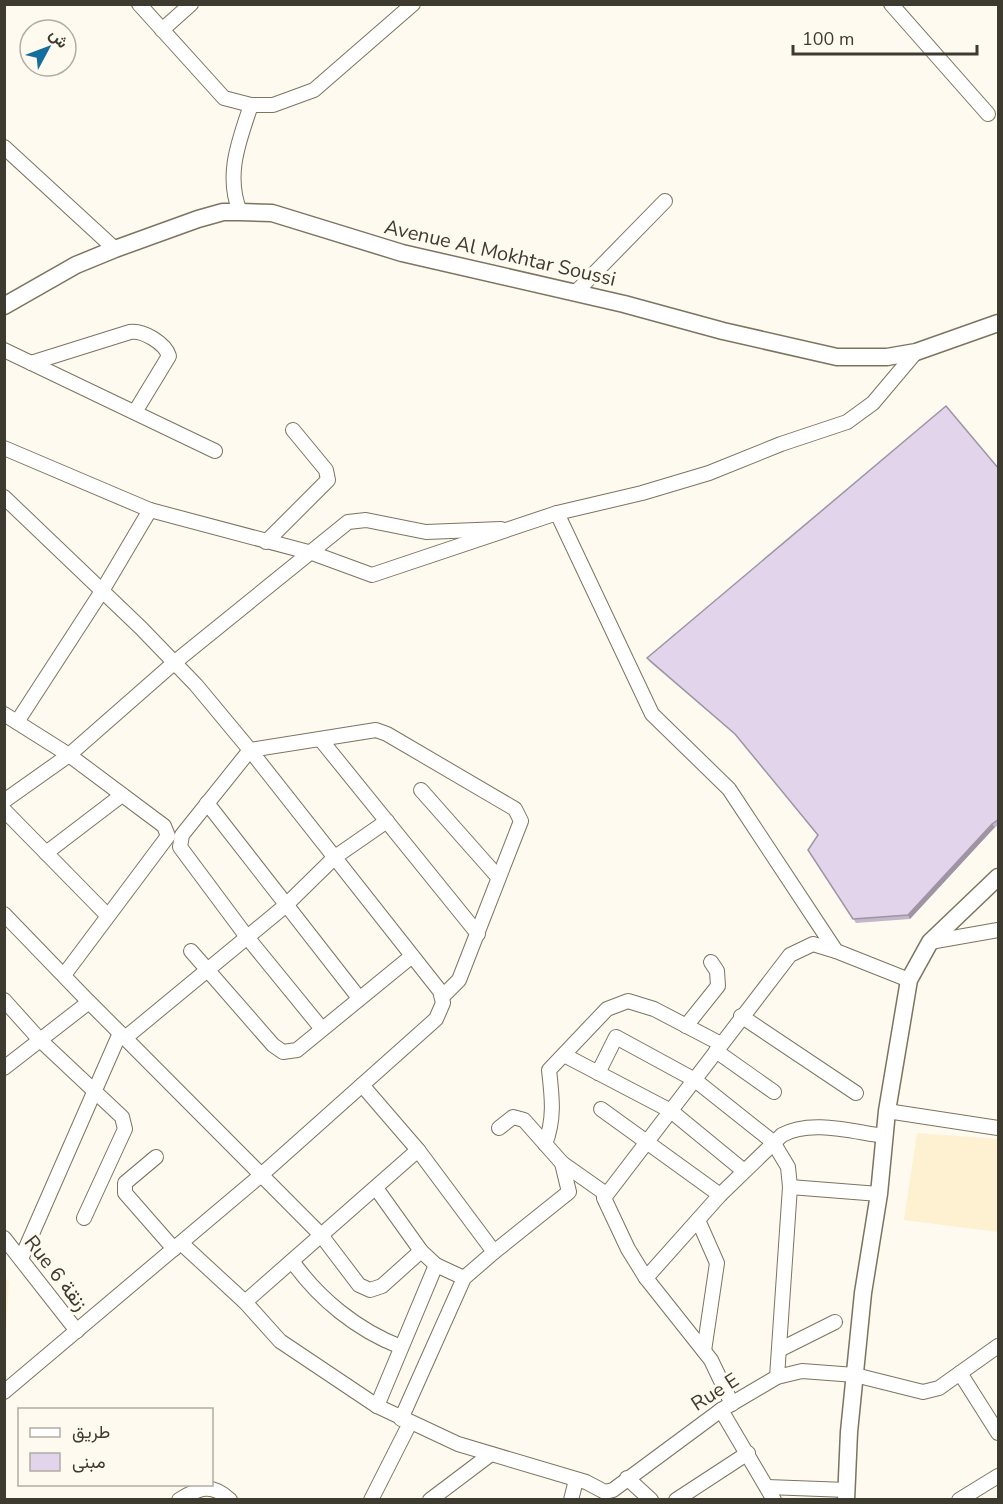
<svg xmlns="http://www.w3.org/2000/svg" width="1003" height="1504" font-family="'Nunito Sans',Vazirmatn,sans-serif">
<rect width="100%" height="100%" fill="#fefaf0"/>
<g fill="#fdf1d2">
<polygon points="917,1133 998,1139 998,1232 904,1220"/>
<polygon points="5,1277 9,1282 5,1350"/>
</g>
<g fill="none" stroke-linecap="round" stroke-linejoin="round">
<defs>
<g id="minor">
<polyline points="139,4 224,98 251,105 273,105 314,90 413,4"/>
<polyline points="891,4 988,114"/>
<polyline points="162,30 191,4"/>
<polyline points="4,147 115,249"/>
<path d="M240,212c-15,-37 -1,-71 11,-107"/>
<polyline points="576,292 665,201"/>
<polyline points="4,350 215,451"/>
<path d="M31,363l99,-31c13,-2 35,11 39,24l-34,56"/>
<polyline points="4,448 150,510 312,553 372,575 557,513 642,493 709,473 781,444 847,422 873,403 916,352"/>
<polyline points="4,497 141,628 196,685 250,750 440,991 443,1003 436,1019 260,1176 4,1392"/>
<polyline points="557,513 652,714 729,789 836,951 909,980"/>
<polyline points="266,542 328,480 326,470 293,430"/>
<polyline points="4,714 69,755 164,826 168,836 64,975"/>
<polyline points="17,722 102,591 150,510"/>
<polyline points="321,740 478,934"/>
<polyline points="421,790 498,877"/>
<polyline points="4,801 69,755 175,662 348,522 366,520 426,532 501,529"/>
<polyline points="207,803 359,998"/>
<polyline points="4,810 107,915"/>
<polyline points="387,821 335,857 285,906 125,1038 321,1235 359,1285 370,1290 382,1286 421,1251"/>
<polyline points="46,853 122,795"/>
<polyline points="4,914 89,1002 4,1068"/>
<polyline points="930,942 998,930"/>
<polyline points="191,951 273,1045 283,1052 297,1050 412,956"/>
<polyline points="4,1000 40,1040 122,1117 125,1129 84,1218"/>
<polyline points="89,1002 125,1038"/>
<polyline points="741,1016 856,1093"/>
<polyline points="686,1026 718,986 717,971 711,962"/>
<polyline points="322,1029 247,937 180,847 182,835 250,750 376,730 387,734 515,809 521,821 459,980 442,997"/>
<polyline points="716,1051 774,1092"/>
<polyline points="564,1055 671,1111 744,1171"/>
<polyline points="598,1073 616,1037 695,1080 773,1142 788,1167 790,1187 777,1377"/>
<polyline points="362,1085 418,1150 494,1252 464,1278 401,1419"/>
<polyline points="601,1109 720,1195"/>
<polyline points="887,1111 998,1128"/>
<polyline points="499,1128 513,1117 524,1120 562,1163 606,1194"/>
<path d="M545,1144c10,-25 7,-48 4,-74l58,-61 21,-8 26,8 67,35"/>
<polyline points="156,1157 125,1183 125,1193 174,1249"/>
<polyline points="790,1187 879,1194"/>
<polyline points="376,1188 421,1251 436,1265 464,1278"/>
<polyline points="698,1220 717,1263 704,1351"/>
<polyline points="4,1238 77,1331"/>
<polyline points="181,1243 245,1302 280,1341 377,1406 458,1444 586,1482 605,1492 613,1490 721,1410 777,1377 802,1371 855,1375 923,1392 939,1388 998,1346"/>
<polyline points="494,1252 569,1192 562,1163"/>
<polyline points="21,1259 120,1033"/>
<path d="M292,1261c27,38 65,69 109,86"/>
<path d="M646,1278l74,-83 62,-60c29,-16 71,-3 102,1"/>
<polyline points="245,1302 418,1150"/>
<polyline points="781,1349 835,1322"/>
<polyline points="960,1373 998,1433"/>
<polyline points="732,1404 711,1360 646,1278 628,1249 604,1198 790,955 813,944 836,951"/>
<polyline points="377,1406 436,1265"/>
<polyline points="721,1410 774,1500"/>
<polyline points="627,1478 651,1500"/>
<polyline points="767,1487 847,1490"/>
<path d="M179,1500c19,-12 33,-18 51,0"/>
<polyline points="371,1500 410,1423"/>
<polyline points="430,1500 491,1454"/>
<polyline points="571,1500 576,1480"/>
<polyline points="676,1500 748,1453"/>
<polyline points="959,1500 998,1476"/>
</g>
<g id="tertiary">
<polyline points="4,306 76,265 115,249 198,219 223,212 240,212 272,213 402,253 624,304 723,331 837,357 887,357 916,352 998,323"/>
<polyline points="846,1500 849,1432 863,1293 879,1194 887,1111 909,980 930,942 998,877"/>
</g>
</defs>
<use href="#minor" stroke="#7c745f" stroke-width="16"/>
<use href="#tertiary" stroke="#7c745f" stroke-width="19"/>
<use href="#minor" stroke="#fff" stroke-width="14"/>
<use href="#tertiary" stroke="#fff" stroke-width="16"/>
</g>
<polygon fill="#c2b6ca" points="999,469 999,825 995,827 910,919 856,923 808,850 818,836 738,737 650,662 647,658"/>
<polygon fill="#9e94a4" points="992,824 995,827 910,919 908,915"/>
<polygon fill="#e2d4eb" stroke="#9e94a4" stroke-width="1.5" points="946,406 999,469 999,819 992,824 908,915 853,919 808,850 818,835 735,734 647,658"/>
<g text-anchor="middle" dominant-baseline="central" stroke-width="6" stroke-linejoin="round" paint-order="stroke">
<g font-size="20" fill="#3d3a30" stroke="#fefaf0">
<text transform="translate(500 253) rotate(13)">Avenue Al Mokhtar Soussi</text>
<text transform="translate(56 1273) rotate(52)">Rue 6 زنقة</text>
<text transform="translate(715 1392) rotate(-33)">Rue E</text>
</g>
</g>
<rect width="1003" height="1504" fill="none" stroke="#3d3a30" stroke-width="12"/>
<rect x="18" y="1408" width="195" height="78" fill="#fefaf0" stroke="#b1ada3" stroke-width="1.5"/>
<rect x="30" y="1428" width="30" height="9" fill="#ffffff" stroke="#b1ada3" stroke-width="1.5"/>
<text x="72" y="1438" font-size="18" fill="#3d3a30">طريق</text>
<rect x="30" y="1453" width="30" height="18" fill="#e2d4eb" stroke="#b1ada3" stroke-width="1.5"/>
<text x="72" y="1468" font-size="18" fill="#3d3a30">مبنى</text>
<g transform="translate(48 48) rotate(49)"><circle r="28" fill="#fefaf0" stroke="#b1ada3" stroke-width="1.5"/>
<path d="M0-4.5L10 22L0 15L-10 22Z" fill="#146e9d"/>
<text y="-9" font-size="16" font-weight="bold" text-anchor="middle" fill="#3d3a30">ش</text>
</g>
<path d="M793 45v9h184v-9" fill="none" stroke="#3d3a30" stroke-width="3"/>
<text x="802" y="45" font-size="18" fill="#3d3a30" stroke="#fefaf0" stroke-width="4.5" paint-order="stroke">100 m</text>
</svg>
